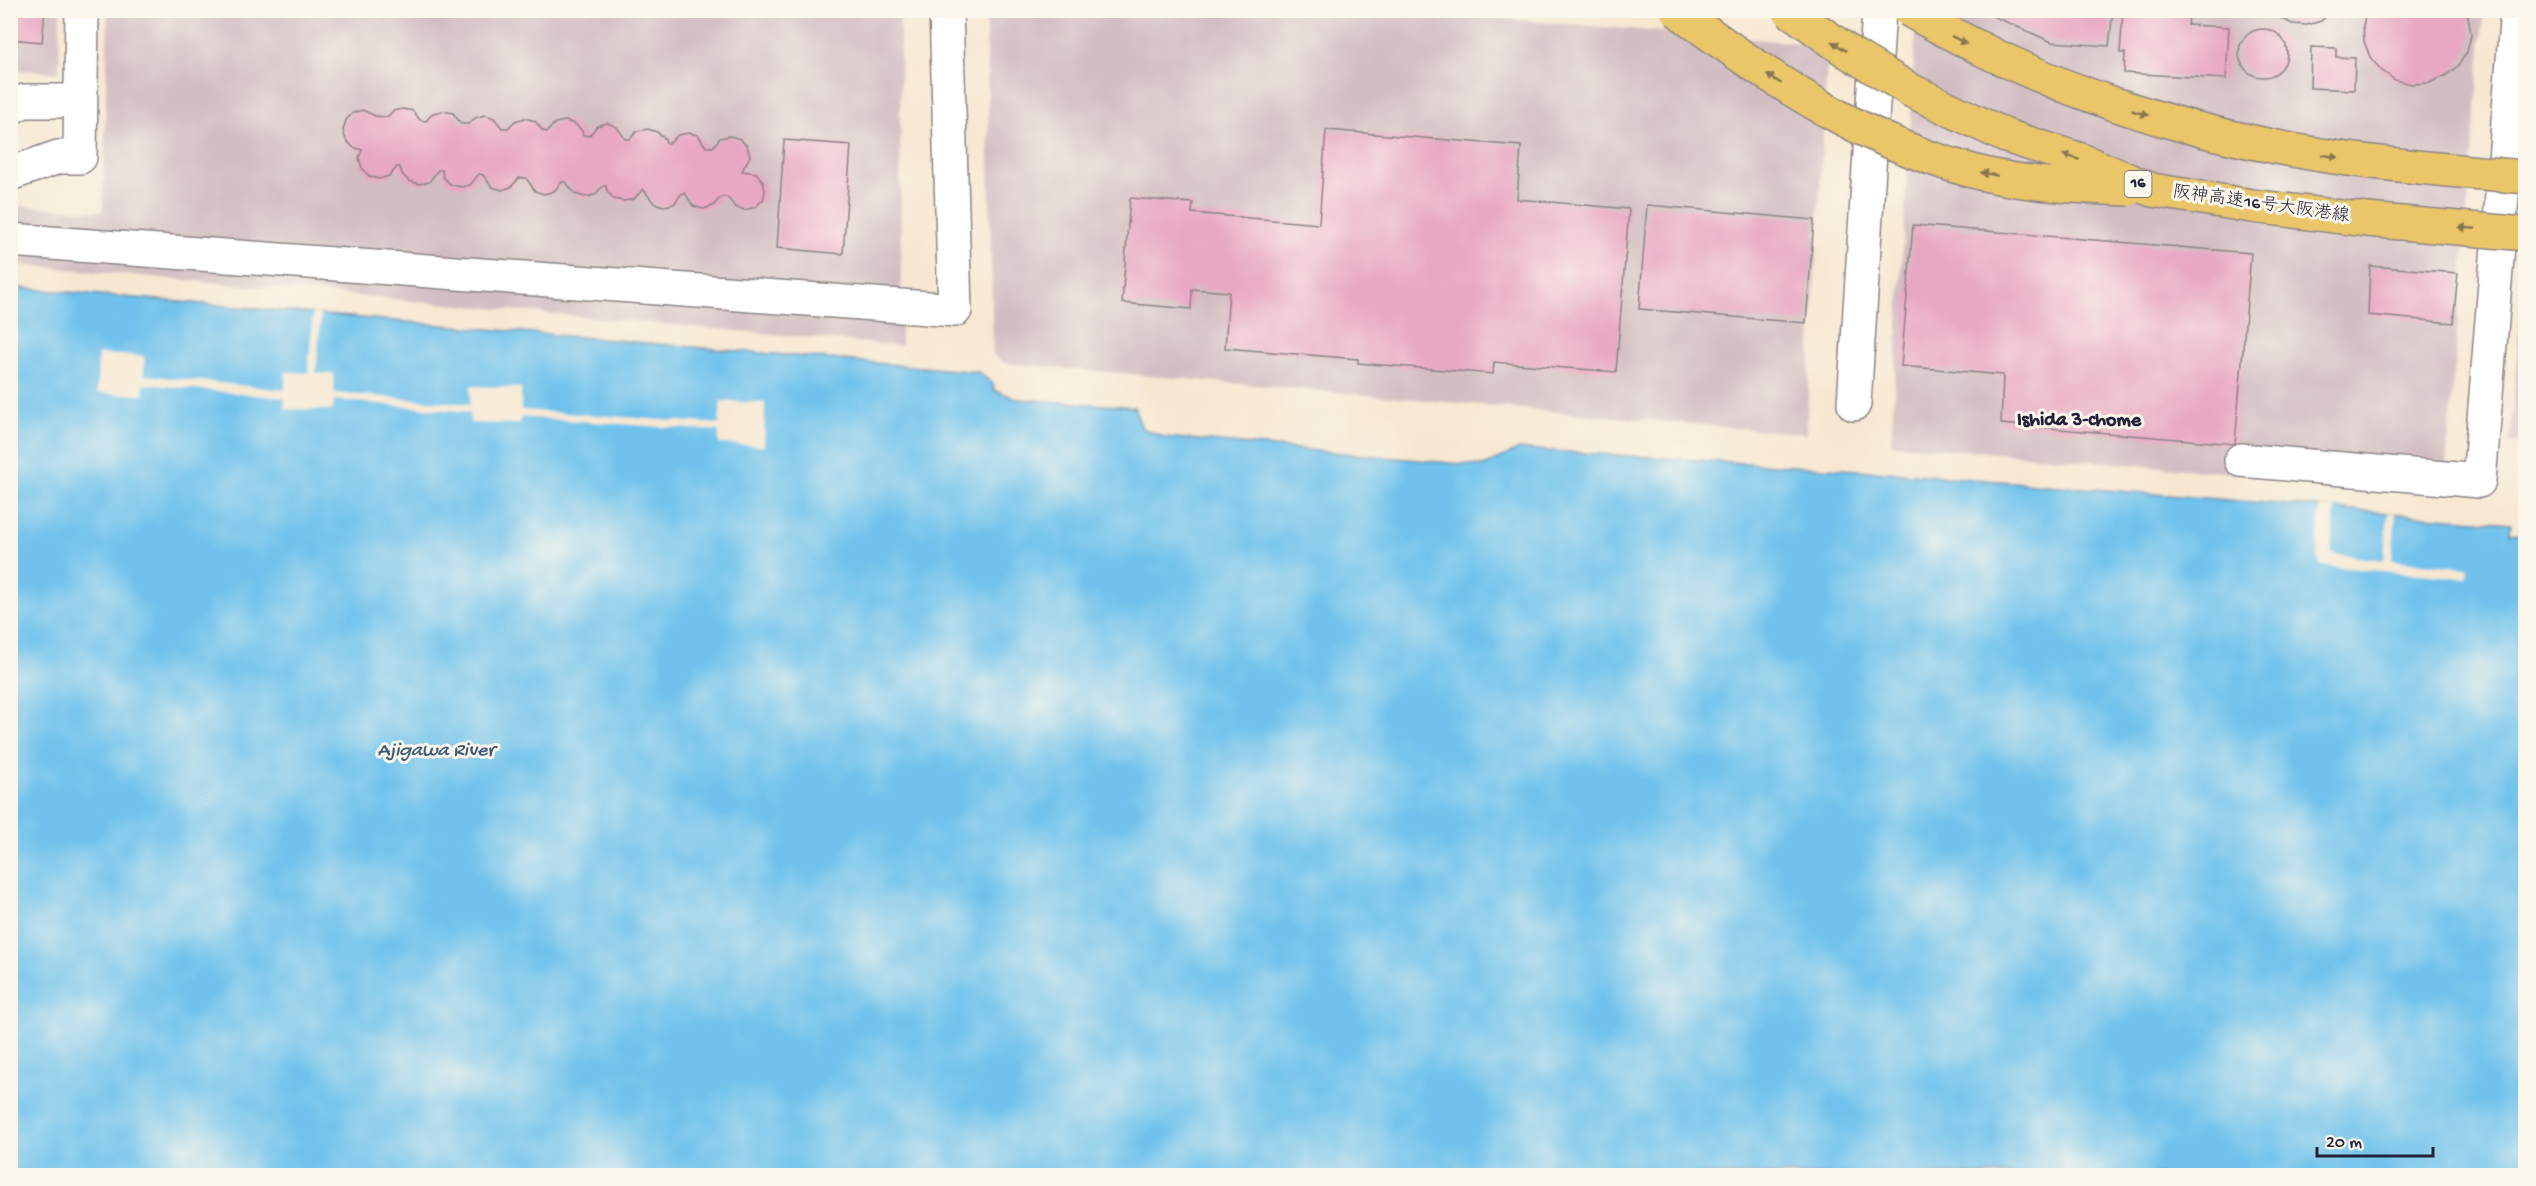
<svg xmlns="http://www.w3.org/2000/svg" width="2536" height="1186" font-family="'Gochi Hand','Klee One',sans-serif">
<rect width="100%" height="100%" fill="#fbf7ec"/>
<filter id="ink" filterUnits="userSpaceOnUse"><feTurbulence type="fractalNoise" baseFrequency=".0167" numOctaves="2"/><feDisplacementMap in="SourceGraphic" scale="12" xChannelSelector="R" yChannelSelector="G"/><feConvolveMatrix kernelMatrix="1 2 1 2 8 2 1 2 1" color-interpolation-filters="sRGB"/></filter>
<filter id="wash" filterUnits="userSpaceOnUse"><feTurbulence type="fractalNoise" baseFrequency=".008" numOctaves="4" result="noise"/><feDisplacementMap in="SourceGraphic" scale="24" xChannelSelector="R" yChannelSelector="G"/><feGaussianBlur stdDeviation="1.35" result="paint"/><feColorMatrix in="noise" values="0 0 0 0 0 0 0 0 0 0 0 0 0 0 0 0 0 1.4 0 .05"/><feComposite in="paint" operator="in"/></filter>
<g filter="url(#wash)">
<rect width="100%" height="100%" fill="#f7e7d1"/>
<g fill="#d2bec2">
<polygon points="11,11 60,11 59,73 19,70 11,75"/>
<polygon points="108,11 900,11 901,346 11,264 10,205 103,212"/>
<polygon points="986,11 1404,11 1828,45 1806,434 1004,363 993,355"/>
<polygon points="1917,11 2484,11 2444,491 1891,444"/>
<polygon points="2525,262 2525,443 2510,442"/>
</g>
<polygon fill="#70c2ec" stroke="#497294" stroke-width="1.5" points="10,287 978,372 993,384 994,390 1018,399 1134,407 1142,428 1164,437 1484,466 1519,449 1888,472 2511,523 2510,533 2526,535 2525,1175 11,1175"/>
<g fill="#f7e7d1">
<polygon points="313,313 321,314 316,373 334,374 334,393 470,404 471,386 521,388 521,410 719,424 721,401 765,403 764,446 719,444 719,431 521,417 520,424 470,423 470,412 334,400 333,410 285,409 285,398 144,384 143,395 97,393 98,354 144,356 144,375 285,390 286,372 308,373"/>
<polygon points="2320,507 2335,508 2331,552 2334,554 2384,560 2388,513 2396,513 2392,560 2468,568 2467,578 2322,566 2317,558"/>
</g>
<g id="blocks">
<g fill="#e8a8c2">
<polygon points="10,10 45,10 42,42 10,39"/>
<polygon points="1989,10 2113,10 2109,46 2052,42 1988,14"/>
<polygon points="2273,10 2333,10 2321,21 2307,25 2292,24 2279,17"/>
<polygon points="2367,10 2467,10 2471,35 2467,52 2458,66 2445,76 2429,83 2412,84 2395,80 2381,70 2370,57 2364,41 2363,25"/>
<polygon points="2123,11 2189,15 2188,25 2229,27 2226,79 2124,73 2125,53 2120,53"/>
<circle cx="2263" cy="53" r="24"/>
<polygon points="2311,47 2336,48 2336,57 2355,58 2354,90 2310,88"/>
<polygon points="403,109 413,111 420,120 426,121 433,113 443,111 453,113 461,124 468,124 475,118 485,115 494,118 502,128 508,128 515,121 525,118 535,121 543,131 547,132 555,123 565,121 575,124 582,131 583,135 589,136 597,126 607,123 617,127 625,139 630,139 637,131 648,129 657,132 665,139 666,143 670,143 678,135 689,133 698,135 706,147 713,147 720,138 730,136 740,139 747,146 750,156 742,171 756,173 763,181 765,191 763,200 755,207 745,210 735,207 727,197 721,197 713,206 703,209 693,206 685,193 682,193 674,204 664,206 654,203 643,189 634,199 624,201 614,199 607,191 606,186 603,186 595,195 585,197 575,194 566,182 562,182 554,191 544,194 535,191 526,178 519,178 511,187 502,190 492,187 483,175 479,174 470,185 460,187 450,184 443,177 442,170 438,170 429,182 419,184 409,181 402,174 400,167 397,167 389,176 379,179 369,176 362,168 359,158 362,150 353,147 346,140 343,130 346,120 353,113 363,110 375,116 387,117 393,111"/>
<polygon points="1326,130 1521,146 1517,199 1629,209 1616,372 1494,362 1493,374 1358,363 1358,359 1225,348 1229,292 1192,289 1191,309 1122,303 1130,198 1193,203 1192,213 1319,224"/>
<polygon points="784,140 851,145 843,254 777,248"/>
<polygon points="1647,205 1814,220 1806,323 1639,309"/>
<polygon points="1913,225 2251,253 2235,444 2001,424 2003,375 1901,366"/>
<polygon points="2370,266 2458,273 2453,323 2368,315"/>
<polygon points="2524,369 2526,369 2526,424 2520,424"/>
</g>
</g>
</g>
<g filter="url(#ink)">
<use href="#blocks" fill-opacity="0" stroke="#8c8486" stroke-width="1.5"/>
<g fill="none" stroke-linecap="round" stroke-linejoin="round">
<defs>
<g id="minor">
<polyline points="10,108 24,101 80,101"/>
<polyline points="10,174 58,157 80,157 82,10"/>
<polyline points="10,240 955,310 946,10"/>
<polyline points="1854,404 1879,10"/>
<polyline points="2241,460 2479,481 2517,10"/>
</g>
</defs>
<use href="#minor" stroke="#8c8486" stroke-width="36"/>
<use href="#minor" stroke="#fff" stroke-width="33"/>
<defs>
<g id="highway-bridge">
<path d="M1677,10c94,70 192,136 307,164 48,11 97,13 145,15"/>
<polyline points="1789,10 1848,52 1912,91 2006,136 2081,160 2152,190 2252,206 2367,220 2526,234"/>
<path d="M1909,10c131,77 268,122 418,146 65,10 132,15 199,21"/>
</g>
</defs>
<use href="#highway-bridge" stroke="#8c8486" stroke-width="36" stroke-linecap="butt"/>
<use href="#highway-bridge" stroke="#eac669" stroke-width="33"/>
</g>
<defs><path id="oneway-solid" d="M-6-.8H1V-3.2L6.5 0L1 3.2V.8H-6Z" transform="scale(1.5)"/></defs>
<g fill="#867452">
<use href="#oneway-solid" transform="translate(1959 40) rotate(27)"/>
<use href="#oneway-solid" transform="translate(1839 46) rotate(-147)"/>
<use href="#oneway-solid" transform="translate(1774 79) rotate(-148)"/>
<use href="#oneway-solid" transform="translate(2140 113) rotate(17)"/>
<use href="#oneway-solid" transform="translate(2330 156) rotate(8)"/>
<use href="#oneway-solid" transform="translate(2071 157) rotate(-162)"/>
<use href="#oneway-solid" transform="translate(1989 174) rotate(-168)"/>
<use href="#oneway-solid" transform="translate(2467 228) rotate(-175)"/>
</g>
</g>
<g text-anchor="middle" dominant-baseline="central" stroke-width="6" stroke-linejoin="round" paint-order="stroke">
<rect fill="#fbf7ec" stroke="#636270" stroke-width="1.5" x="2124.5" y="171" width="27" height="26" rx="4.5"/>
<g font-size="16" font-weight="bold" fill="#22223b">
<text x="2138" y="184">16</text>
</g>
<g font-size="18" fill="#22223b" stroke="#fbf7ec">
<text transform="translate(2261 205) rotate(8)">阪神高速16号大阪港線</text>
</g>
<g font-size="20" font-weight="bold" fill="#22223b" stroke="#fbf7ec">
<text x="2079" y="421">Ishida 3-chome</text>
</g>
<g font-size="20" font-style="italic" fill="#3d5a79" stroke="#fbf7ec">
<text x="436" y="751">Ajigawa River</text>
</g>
</g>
<rect width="2536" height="1186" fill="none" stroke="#fbf7ec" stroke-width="36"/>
<path d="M2317 1147v9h116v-9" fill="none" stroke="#22223b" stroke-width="3"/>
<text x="2326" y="1147" font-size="18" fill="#22223b" stroke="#fbf7ec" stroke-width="4.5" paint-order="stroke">20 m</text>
</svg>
